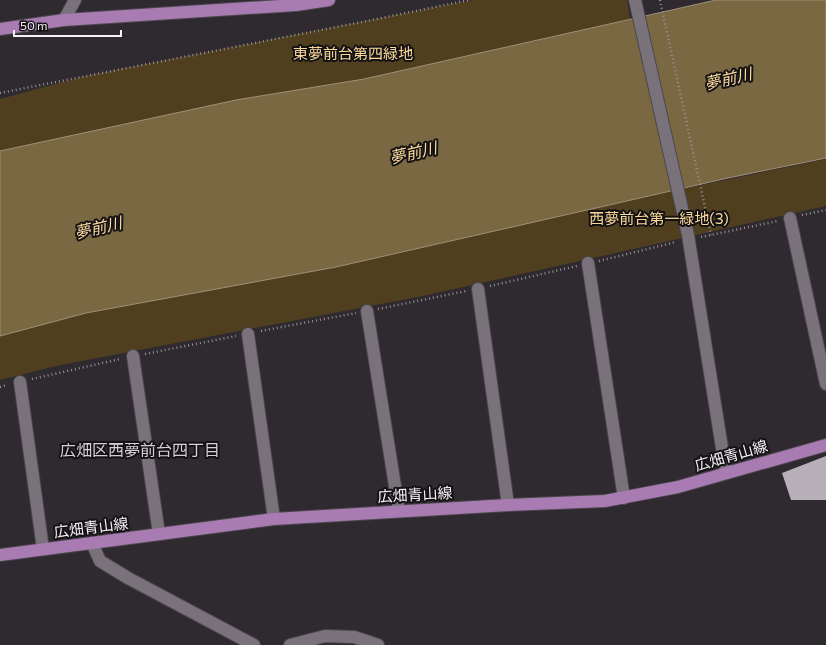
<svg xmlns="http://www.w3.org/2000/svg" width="826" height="645" font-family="Commissioner,'Noto Sans JP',sans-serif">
<rect width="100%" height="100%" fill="#2f2930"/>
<g fill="#4f3f1e">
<polygon points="472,0 627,0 630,19 364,79 0,151 0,99 85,76"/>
<polygon points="826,159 826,206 423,296 56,366 0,380 0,336 86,313"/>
</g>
<polygon fill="#7a6843" stroke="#9f9178" points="716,0 826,0 826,158 728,178 336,267 86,313 0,336 0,151 236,100 364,79"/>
<polygon fill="#b7b0b9" points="826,456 826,500 791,500 782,473"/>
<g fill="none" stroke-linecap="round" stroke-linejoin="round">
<defs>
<g id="minor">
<polyline points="635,0 688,235 726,473"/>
<polyline points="64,20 75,0"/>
<polyline points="790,218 826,384"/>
<polyline points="588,263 624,498"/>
<polyline points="478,289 508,505"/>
<polyline points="367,311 399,511"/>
<polyline points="248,334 274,519"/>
<polyline points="133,356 159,534"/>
<polyline points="20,382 43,549"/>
<polyline points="92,543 100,561 128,578 254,645"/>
<polyline points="290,645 325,636 354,637 378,645"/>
</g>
<g id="major">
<polyline points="0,29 64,20 296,5 329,0"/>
<polyline points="0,555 274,519 508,505 605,501 678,487 826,445"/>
</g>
</defs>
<use href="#minor" stroke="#4c474d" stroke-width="14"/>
<use href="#major" stroke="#4c474d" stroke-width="14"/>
<g stroke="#969196" stroke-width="2.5" stroke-dasharray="1 3" stroke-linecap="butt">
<polyline points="660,0 711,235"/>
<polyline points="0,93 372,20 469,0"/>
<polyline points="802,215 826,210"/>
<polyline points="701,237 778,221"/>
<polyline points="599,261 676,242"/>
<polyline points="490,286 577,266"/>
<polyline points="378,309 466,291"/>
<polyline points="261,331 356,313"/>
<polyline points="145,354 236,336"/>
<polyline points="32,379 120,359"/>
<polyline points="0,387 7,385"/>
</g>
<use href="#minor" stroke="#79727b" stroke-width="12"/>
<use href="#major" stroke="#a87cb2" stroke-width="12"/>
</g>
<g text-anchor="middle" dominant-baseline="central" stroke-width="4" stroke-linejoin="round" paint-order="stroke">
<g font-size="15" fill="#f8d898" stroke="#151216">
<text x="353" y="53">東夢前台第四緑地</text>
<text x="659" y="218">西夢前台第一緑地(3)</text>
</g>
<g font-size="15" fill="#f5f1f5" stroke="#151216">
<text transform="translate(731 455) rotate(-16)">広畑青山線</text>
<text transform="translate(415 494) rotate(-3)">広畑青山線</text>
<text transform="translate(91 527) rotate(-7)">広畑青山線</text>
</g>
<g font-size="16" font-style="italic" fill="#fcdc9c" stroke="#151216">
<text transform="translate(728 78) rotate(-13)">夢前川</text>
<text transform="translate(413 152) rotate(-13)">夢前川</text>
<text transform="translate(98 227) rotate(-13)">夢前川</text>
</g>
<g font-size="16" fill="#d6ced7" stroke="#151216">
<text x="140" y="449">広畑区西夢前台四丁目</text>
</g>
</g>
<path d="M14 30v6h107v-6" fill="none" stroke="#f5f1f5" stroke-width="2"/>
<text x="20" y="30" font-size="12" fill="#f5f1f5" stroke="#151216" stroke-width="3" paint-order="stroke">50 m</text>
</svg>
